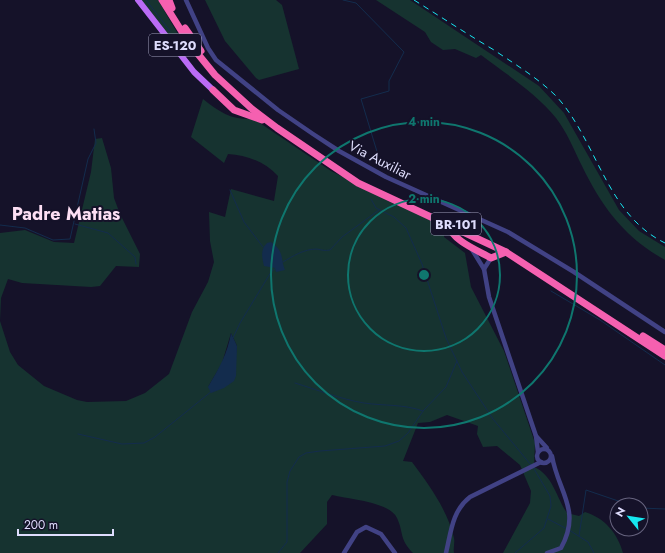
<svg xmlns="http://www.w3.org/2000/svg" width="665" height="553" font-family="Jost,sans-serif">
<rect width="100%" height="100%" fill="#151229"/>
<g fill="#163330" fill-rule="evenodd">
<polygon points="140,0 158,0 182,41 177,45 167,36"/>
<polygon points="205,0 276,0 282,5 299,69 259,80 256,78 225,41"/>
<path d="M376,0h34l129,86 25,27 55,97 20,21 26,16v13c-41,-23 -63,-53 -83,-94 -8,-16 -15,-34 -26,-48 -20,-25 -50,-44 -75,-63l-5,3 -21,-9 -12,1 -12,-8 -6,-10z"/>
<path d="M203,99c18,14 28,21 51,20l77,52 113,56v10l21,16 6,34 33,64 31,92 -1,24c19,8 22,30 33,46l12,3 6,-4c20,6 33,22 38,41h-120l27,-50 1,-12 -11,-26 -23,-19 -14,1 -6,-13 1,-8 -31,-11 -17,7 -12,1 -15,38 9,1c17,23 35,47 42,76 1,5 -1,10 0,15h-41c-14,-14 -9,-20 -16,-35 -7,-16 -49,-19 -65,-23l-5,7v22l-27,29h-300v-320l25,-3 29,12 20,1 17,-71 4,-33 7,-1 9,30 3,30 6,16 20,40 -1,13 -23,-1 -16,20 -9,1 -69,-4 -14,-4 -7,19 -1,23 10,31 8,13 26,21 33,14 10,2 39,-1 19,-8 24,-19 23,-62 16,-30 6,-20 -4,-21 -1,-29 16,5 6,-28 43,12 4,-25c-13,-14 -31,-21 -50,-22l-4,9 -33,-26zM231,333l6,13 -1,7 -28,34 14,-24z"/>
</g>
<g fill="#132c4d">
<path d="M271,242c14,10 9,16 14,28l-9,2 -1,-4 -11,-2c-2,-9 -4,-16 3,-23z"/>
<path d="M231,333l6,13 -1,30 -2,5 -10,7 -13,5 -3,-6c10,-17 20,-34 23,-54z"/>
</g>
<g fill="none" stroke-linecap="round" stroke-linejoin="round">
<g stroke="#132c4d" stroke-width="1">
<polyline points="146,0 170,31"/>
<polyline points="343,0 356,3 404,52 389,81 389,91 361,99 382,168"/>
<polyline points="230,190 244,222 263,247"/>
<polyline points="371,199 376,208 394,217 406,228 422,264 446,338 462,372 493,419 531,465"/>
<polyline points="75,224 108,233 135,257 136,264"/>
<polyline points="0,225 25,228 53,240 70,239 88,159 96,143 94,129"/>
<path d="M283,262c10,-6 21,-13 34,-13 4,1 8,2 13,1l12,-13 37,-27"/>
<polyline points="551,291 600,320 665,365"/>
<polyline points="233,338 240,323 271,272 276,268"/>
<path d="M295,383c23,7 45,16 69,20 20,3 40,1 59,8"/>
<polyline points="78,434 122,444 144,443 155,437 212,391"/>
<polyline points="641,508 665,509"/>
<polyline points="548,519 567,529"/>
<polyline points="569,530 588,542 594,553"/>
<polyline points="579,536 586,490 630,505"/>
<polyline points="278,553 287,542 287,482 290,471 299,457 306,453 320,451 385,446 399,441 408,433 423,411 446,387 457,361"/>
<polyline points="515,553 544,528 551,506 550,496 533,467"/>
</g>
<g stroke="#414285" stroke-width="4.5">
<polyline points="186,0 208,48 216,60 278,110 313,134 339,151 386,177 508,232 574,272 665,332"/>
<polyline points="471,248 484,269 489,297 536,436 538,452"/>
<polyline points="484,269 491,258"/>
<polyline points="536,436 547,448"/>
<circle cx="544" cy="456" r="7"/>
<polyline points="344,553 357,532 366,527 381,534 395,553"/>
<path d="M446,553c5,-21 6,-42 24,-56l71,-35"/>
<path d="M547,553l14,-5c21,-38 -3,-56 -9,-92"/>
</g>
<polyline stroke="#ba6bf5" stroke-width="6" points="138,0 194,72 213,90"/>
<g stroke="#f560b0" stroke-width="7">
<polyline points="162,0 189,43 215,75 252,109 277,128 358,183 506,252 665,356"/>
<polyline points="169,0 172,8"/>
<polyline points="185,28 201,51"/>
<polyline points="213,90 234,110 262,120"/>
<path d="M448,225c5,16 29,25 43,33l15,-6"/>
<polyline points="643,336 665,350"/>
</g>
<path stroke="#16e7f0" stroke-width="1" stroke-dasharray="6 5" stroke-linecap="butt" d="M414,0c27,17 53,34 80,50 22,15 44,28 63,47 41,46 49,117 108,146"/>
</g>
<g fill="none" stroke="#0f766e" stroke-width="2">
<circle cx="424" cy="275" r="76"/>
<circle cx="424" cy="275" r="153"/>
</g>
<g text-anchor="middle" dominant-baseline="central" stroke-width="4" stroke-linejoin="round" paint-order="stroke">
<g fill="#151229" stroke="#a2a0bd" stroke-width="1">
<rect x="149" y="34" width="52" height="22" rx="3"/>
<rect x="431" y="213" width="50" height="22" rx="3"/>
</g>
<g font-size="13" font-weight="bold" fill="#dfddfd">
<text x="175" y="45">ES-120</text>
<text x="456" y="224">BR-101</text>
</g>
<g font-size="14" fill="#dfddfd" stroke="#151229">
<text transform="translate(380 160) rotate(27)">Via Auxiliar</text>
</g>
<g font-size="18" font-weight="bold" fill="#fddff4" stroke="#151229">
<text x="66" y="214">Padre Matias</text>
</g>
</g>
<circle cx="424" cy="275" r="6" fill="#0f766e" stroke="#151229" stroke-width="2"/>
<g font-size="12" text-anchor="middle" font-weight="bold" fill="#0f766e" stroke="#151229" stroke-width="4" stroke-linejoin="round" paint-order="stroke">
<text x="424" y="126">4 min</text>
<text x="424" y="203">2 min</text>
</g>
<g transform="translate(629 517) rotate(300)"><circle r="19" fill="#151229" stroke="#66637e"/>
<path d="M0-3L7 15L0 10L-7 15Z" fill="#16e7f0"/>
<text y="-6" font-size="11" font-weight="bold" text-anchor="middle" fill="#dfddfd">N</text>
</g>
<path d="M18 529v6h95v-6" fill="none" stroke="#dfddfd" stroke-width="2"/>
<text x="24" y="529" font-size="12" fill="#dfddfd" stroke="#151229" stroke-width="3" paint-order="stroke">200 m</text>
</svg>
